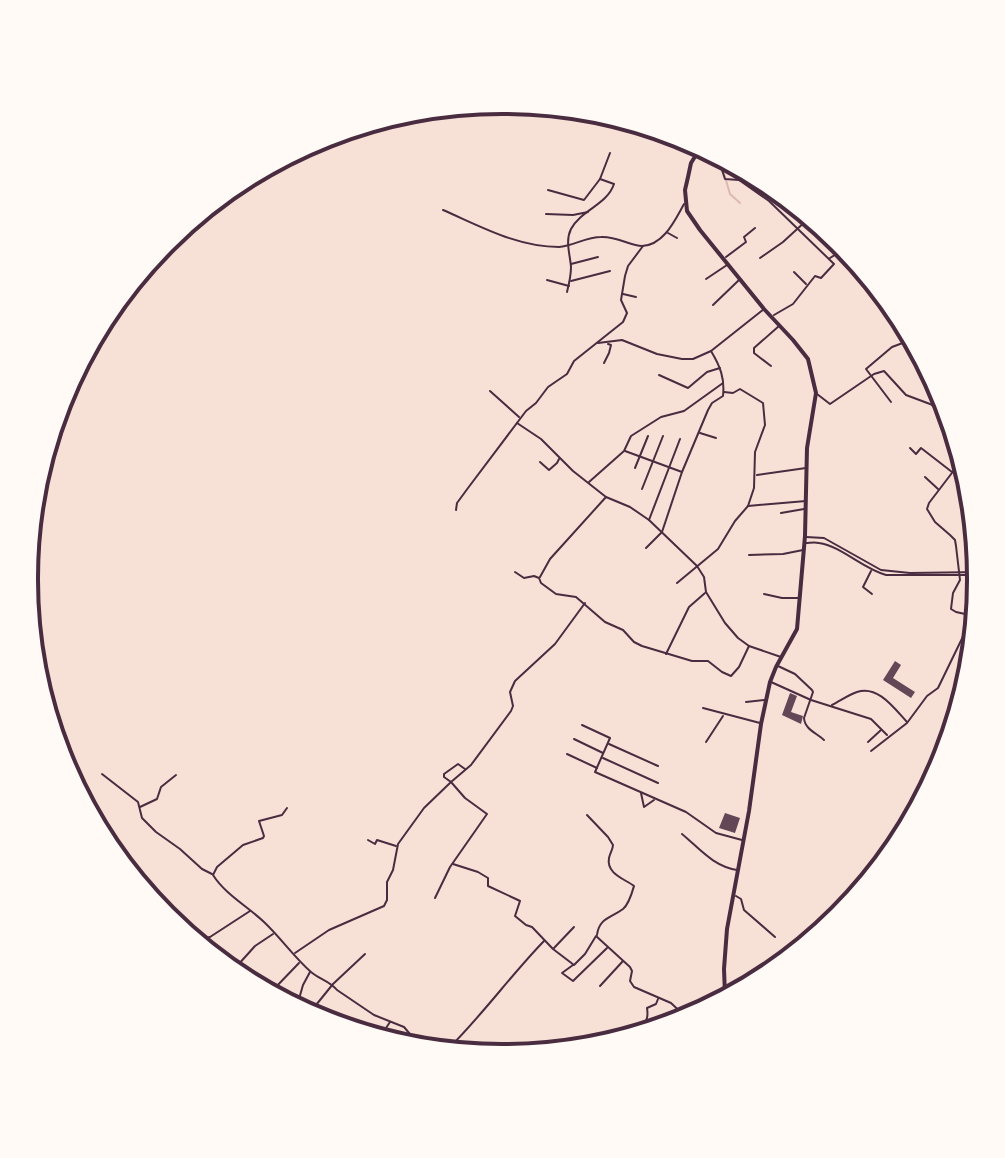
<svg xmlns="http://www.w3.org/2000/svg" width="1005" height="1158" font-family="Helvetica,sans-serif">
<rect width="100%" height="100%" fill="#f7e1d7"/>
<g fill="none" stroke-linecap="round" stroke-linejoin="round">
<polyline stroke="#dcb8b0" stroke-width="2" points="720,160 730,194 740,203"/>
</g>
<g fill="#644757">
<polygon points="895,661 901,665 893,678 915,692 911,698 883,680"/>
<polygon points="790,693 797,696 791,712 803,716 801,724 782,715"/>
<polygon points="725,813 740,818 735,833 719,828"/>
</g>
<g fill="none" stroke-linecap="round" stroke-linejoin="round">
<g stroke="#4a2c40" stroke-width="2">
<polyline points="718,158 725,179 739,180 769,201 834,264 821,278 815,276 793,304 774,315"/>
<polyline points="548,190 584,200 600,179 610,153"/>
<path d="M443,210c37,16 74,37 116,37 14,-1 27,-10 42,-10 15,-1 30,9 41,9 22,-1 33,-26 42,-42"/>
<polyline points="546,214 573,215 588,212"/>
<polyline points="668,233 677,238"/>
<polyline points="726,257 746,242 744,237 755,228"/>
<polyline points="760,258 783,242 807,220"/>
<polyline points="830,258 846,248"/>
<polyline points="571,264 598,257"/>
<polyline points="794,272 806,284"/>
<polyline points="706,279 727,265"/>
<polyline points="547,280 569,286"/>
<polyline points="571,281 610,271"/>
<path d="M567,292c2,-8 4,-17 4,-25 -1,-13 -6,-26 0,-38 10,-19 36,-24 43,-45l-14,-5"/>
<polyline points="623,294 636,297"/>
<polyline points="713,305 739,280"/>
<polyline points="598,343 622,340 657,354 682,359 693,359 711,351 764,309"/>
<polyline points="604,363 609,353 611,345 608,344"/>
<polyline points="771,366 754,353 754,348 779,326"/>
<polyline points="659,375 688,388 707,372 720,368"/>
<polyline points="490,391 519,417"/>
<polyline points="817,394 830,404 874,374 884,371 906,395 930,404 948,415"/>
<polyline points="891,402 866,369 892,347 908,341"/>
<polyline points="517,423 541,439 573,471 606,497 550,559 540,577"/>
<polyline points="700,433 716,438"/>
<polyline points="910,448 916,454 921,448 952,472"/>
<polyline points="625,451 682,472"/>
<polyline points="540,462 549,470 557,463 559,459"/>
<polyline points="958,465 929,503 927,509 935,522 950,535 955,540 956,546 960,580 953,593 951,609 956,612 974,616"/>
<polyline points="635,468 648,436"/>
<polyline points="757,475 806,468"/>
<polyline points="925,477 938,489"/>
<polyline points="589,482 624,451 631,436 661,417 684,411 723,383"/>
<polyline points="642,489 663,436"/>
<polyline points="606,497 630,507 649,520 697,566 704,577 706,592 725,623 738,638 749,646 781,657"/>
<polyline points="748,506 806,501"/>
<polyline points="456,510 457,503 468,488 526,411 536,403 548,387 567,374 574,361 623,322 627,313 621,300 625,276 628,266 643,246"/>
<polyline points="781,513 804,509"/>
<polyline points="649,520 680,439"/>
<polyline points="806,537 824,538 881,570 910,573 980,572"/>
<path d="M805,543c5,0 9,-1 14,0 22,3 44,26 67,32h94"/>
<path d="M646,548l16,-16 20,-60 26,-62 4,-7 11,-7c2,-18 -3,-30 -12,-45"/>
<polyline points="749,555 783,554 803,550"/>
<polyline points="871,571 863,587 872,594"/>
<polyline points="515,572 524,578 534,576 539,578 541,583 556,594 576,597 605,622 623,630 634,642 642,646 692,661 708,661 722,672 731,676 739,667 749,646"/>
<polyline points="677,583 718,549 735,521 748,506 754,488 755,452 765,425 763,403 740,389 733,393 724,392"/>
<polyline points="764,594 782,598 800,598"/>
<polyline points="666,654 689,607 705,593"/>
<path d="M778,666l17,8 17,16 1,2 -9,26c1,12 13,15 20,22"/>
<polyline points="771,682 811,700 871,719 887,735"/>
<polyline points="746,702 765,700"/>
<path d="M832,705c8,-4 16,-10 25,-13 21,-7 37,16 50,30"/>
<polyline points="703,708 760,723"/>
<polyline points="582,725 610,738 595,772 686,812 716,833 742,840"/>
<polyline points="574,739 603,753"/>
<polyline points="706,742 723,716"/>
<polyline points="868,742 881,730"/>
<polyline points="609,744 658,766"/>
<polyline points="871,751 907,723 927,696 938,688 971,620 973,619"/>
<polyline points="567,754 597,768"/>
<polyline points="603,758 658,783"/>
<polyline points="102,774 138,802 142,818 156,832 180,849 202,869 212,874"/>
<polyline points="641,793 644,807 654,800"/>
<polyline points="140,807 157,799 161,787 176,775"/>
<path d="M287,808l-5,7 -23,6 5,15 -1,2 -20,7 -26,22 -4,8c12,19 34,31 51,47 16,15 30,35 47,50 8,7 19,9 26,18l37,25 30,12 11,13"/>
<path d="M587,815l21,22 5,8c0,4 -3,8 -4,13 -3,16 16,21 25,28 -2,7 -5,18 -11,23 -12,9 -24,9 -26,26"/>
<path d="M682,834c18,15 31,32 55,36"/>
<polyline points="368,840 375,844 377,840 396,846"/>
<polyline points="453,864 478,872 488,878 488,886 518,900 520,901 515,916 526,925 532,927 553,949 574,965 585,954 596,936 630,967 632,971 630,981 634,987 671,1003 688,1019"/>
<polyline points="736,896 741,899 744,910 775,937"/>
<polyline points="435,898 450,867 487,814 465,798 451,782 471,765 511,711 513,706 510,692 515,681 555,644 585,603"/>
<polyline points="199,940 210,937 250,911"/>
<polyline points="554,948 574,927"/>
<polyline points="295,953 329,930 384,906 387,900 387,882 393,870 398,844 424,808 451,782 444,777 444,774 458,764 465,769"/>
<polyline points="573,965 562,973 573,981 607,948"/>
<polyline points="237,966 255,946 273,934"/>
<polyline points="600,986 623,961"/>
<polyline points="273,990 299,963"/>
<polyline points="316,1005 333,984 365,954"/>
<polyline points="297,1006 303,985 310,972"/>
<path d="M636,1031c9,-8 13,-10 11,-23l9,-4 2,-5"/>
<polyline points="382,1034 390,1022"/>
<path d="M450,1047c34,-34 61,-72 94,-106"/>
</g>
<polyline stroke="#4a2c40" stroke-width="4" points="701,147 691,163 688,177 685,190 687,211 700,230 764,309 793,340 808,359 816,393 807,448 805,536 797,629 776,667 770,682 761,724 749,811 727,929 724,969 725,995"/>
</g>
<path d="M0 0H1005V1158H0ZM502 114H503A464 464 0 0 1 967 578V580A464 464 0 0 1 503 1044H502A464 464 0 0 1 38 580V578A464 464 0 0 1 502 114Z" fill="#fffaf5" fill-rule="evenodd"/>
<path fill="none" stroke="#4a2c40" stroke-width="4" d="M502 114H503A464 464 0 0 1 967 578V580A464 464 0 0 1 503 1044H502A464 464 0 0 1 38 580V578A464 464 0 0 1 502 114Z"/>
</svg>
